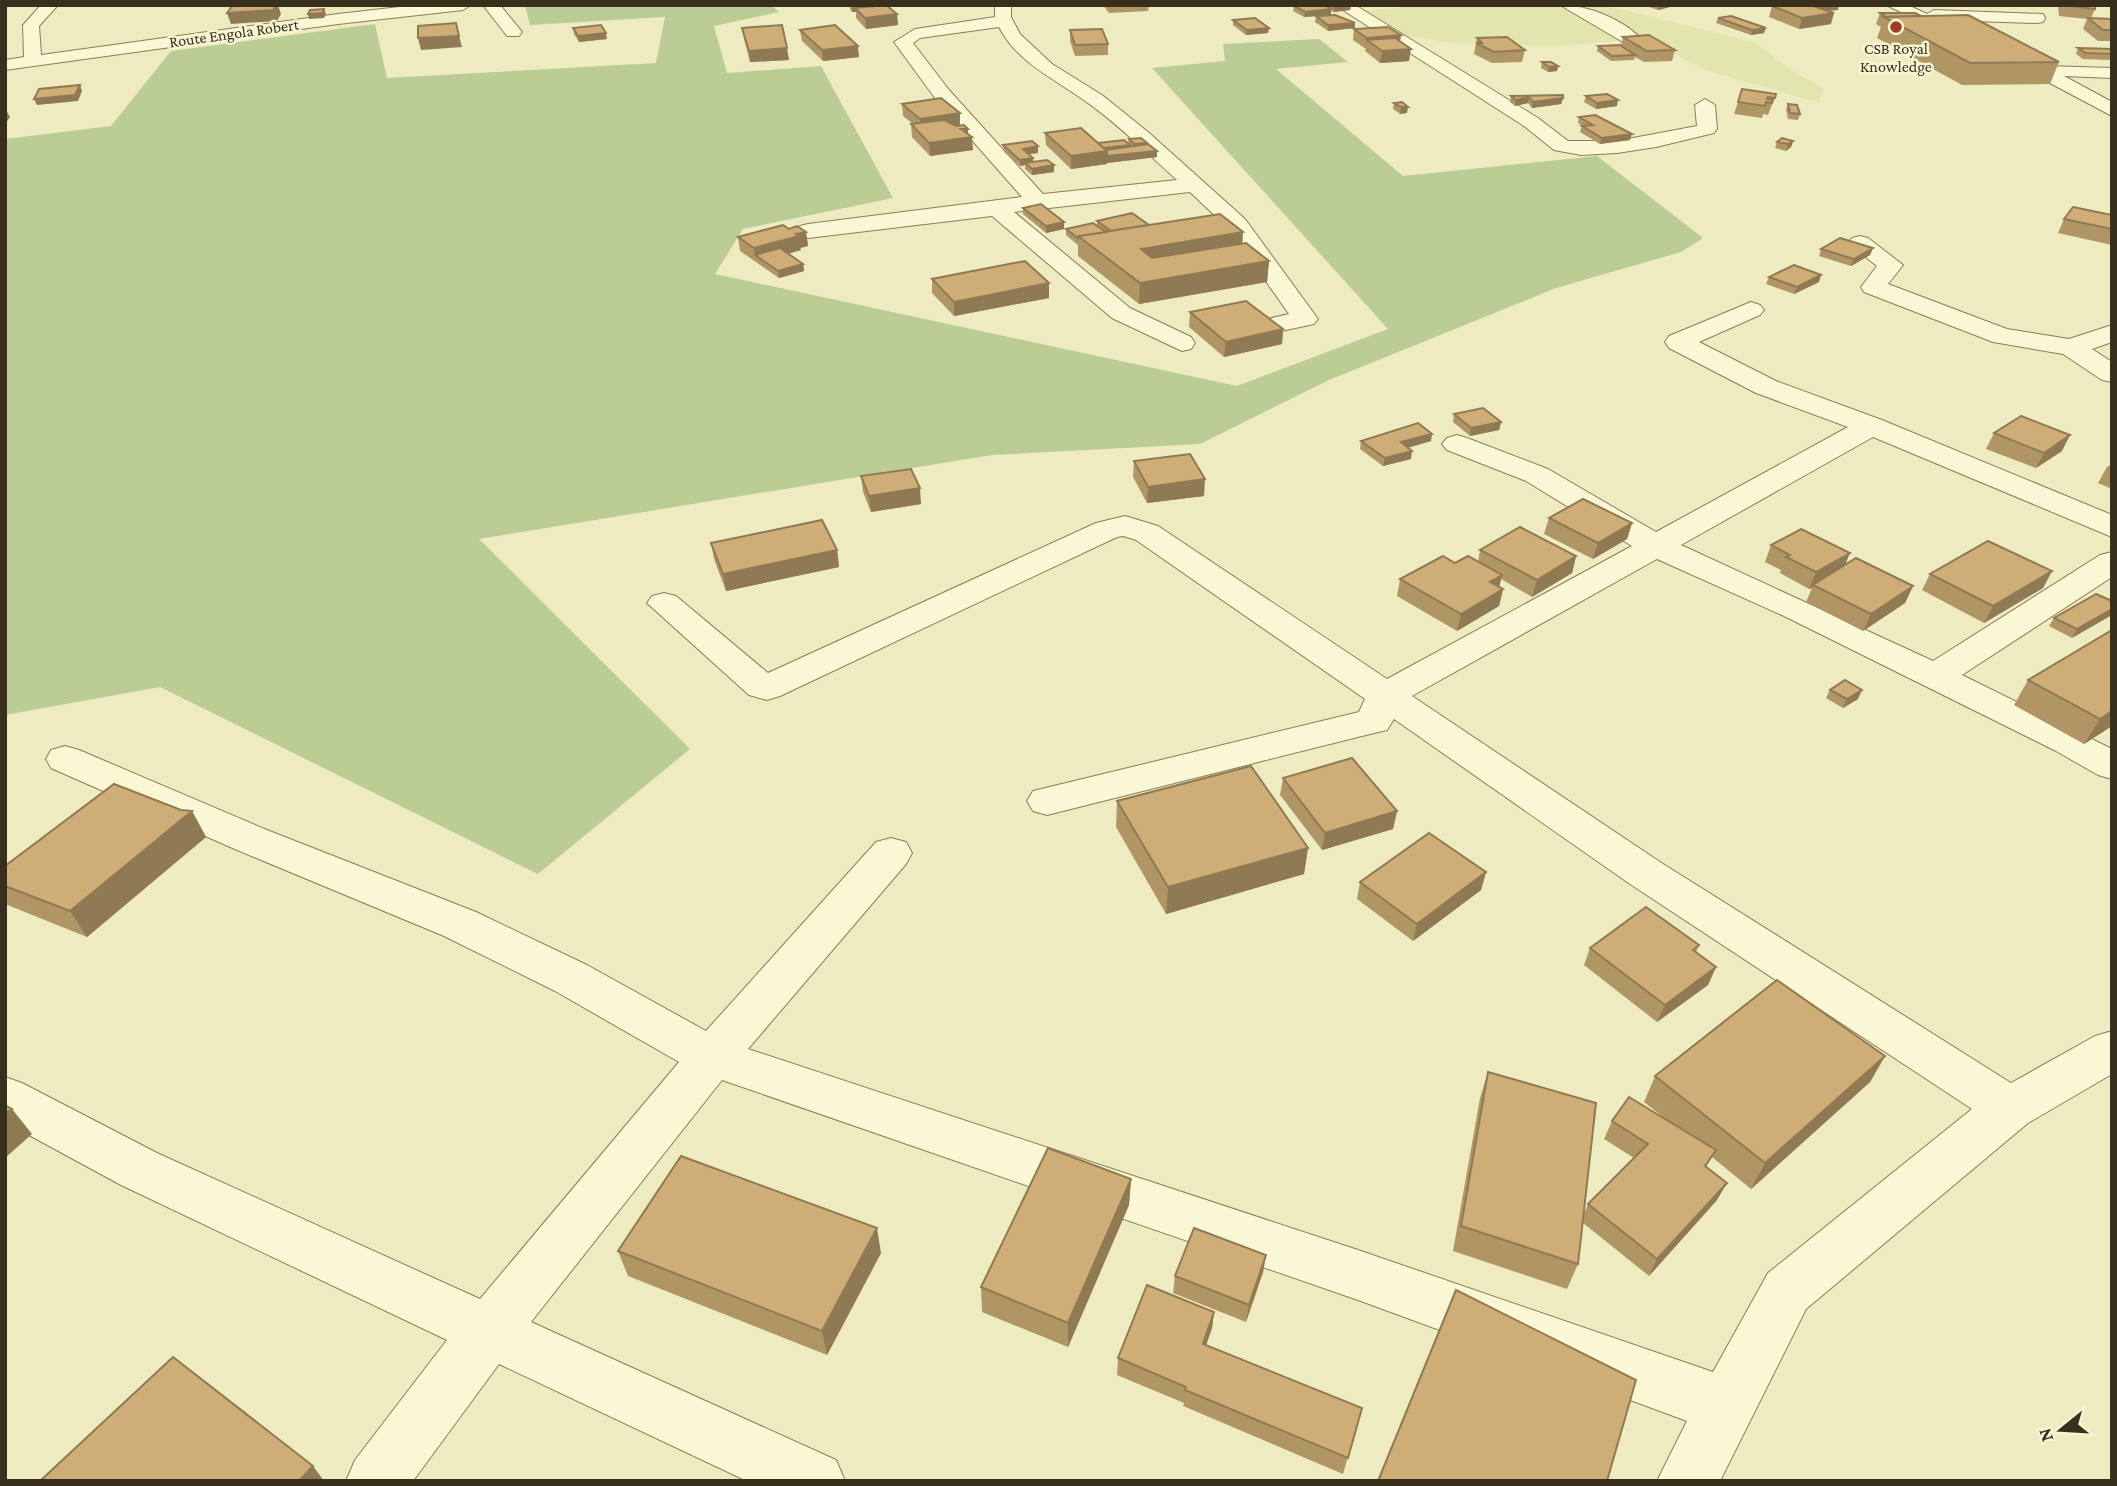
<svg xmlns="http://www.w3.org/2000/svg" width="2117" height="1486" font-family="'Crimson Pro',serif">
<rect width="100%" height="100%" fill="#efebc1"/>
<polygon fill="#e2e5ae" points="1418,5 1602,5 1620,9 1754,42 1796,73 1823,88 1820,103 1705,70 1658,45 1631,40 1559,46 1533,46 1508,43 1451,43 1416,37 1397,38 1356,12"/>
<polygon fill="#bbcd95" points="525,5 771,5 779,12 714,26 727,73 821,66 893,198 743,229 715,274 1237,386 1388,329 1152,68 1225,61 1223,44 1319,39 1348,62 1276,69 1403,176 1597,156 1703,238 1681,252 1556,288 1329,380 1200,444 992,455 479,539 690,749 538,874 160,687 5,715 5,139 111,126 171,51 375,24 387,78 656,63 665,17 530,25"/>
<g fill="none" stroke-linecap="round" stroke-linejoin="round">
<defs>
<g id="minor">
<polygon points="41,5 58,5 39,26 41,55 338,14 417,5 471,5 463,10 338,24 5,70 5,60 24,57 23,25"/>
<polygon points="483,5 500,5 522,32 519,36 507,36"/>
<path d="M995,5h16v12l9,17 32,30 50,31 46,37 97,87 73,100 -4,5 -42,9 -9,-3 -4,-5 4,-5 26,-6 -60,-85 -39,-37 -176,20 116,96 61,29 4,6 -4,6 -9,2 -70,-33 -120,-102 -184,22 -8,-2 -4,-5 4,-5 8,-2 214,-27 -87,-99 -41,-56 21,-13 80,-12zM999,27c18,36 58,53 89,76 32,23 60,51 89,77l-134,14 -94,-104 -36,-47 7,-5z"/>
<polygon points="1335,5 1355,5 1538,118 1568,141 1617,141 1697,126 1695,105 1705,99 1715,105 1717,129 1714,133 1656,147 1617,153 1581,155 1554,150 1524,126"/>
<path d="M1560,5c27,0 64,14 83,36l-9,5 -6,-1z"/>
<polygon points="1886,5 1908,5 1927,14 1934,10 2043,14 2045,18 2043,22 2037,23 1942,20 2045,66 2112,68 2112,78 2064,76 2112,102 2112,116 2031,73"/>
<polygon points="1860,236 1868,238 1903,265 1888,284 2007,329 2069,339 2112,325 2112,342 2092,349 2112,362 2112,382 2102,380 2063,354 1993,342 1864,292 1861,287 1877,266 1848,243 1852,238"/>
<polygon points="1751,302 1760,305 1764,310 1760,315 1699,342 1776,381 1882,420 2112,515 2112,537 1873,437 1681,545 1933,661 2100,555 2112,552 2112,577 1962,675 2112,749 2112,779 2098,775 2056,751 1784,616 1657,559 1412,696 1660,862 2011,1083 2095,1036 2112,1031 2112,1074 2028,1123 1806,1309 1720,1481 1657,1481 1687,1421 1358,1300 722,1080 531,1322 836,1460 845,1481 747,1481 499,1364 413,1481 346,1481 355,1460 447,1340 121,1185 5,1122 5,1077 22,1083 157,1153 480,1299 679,1062 555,991 444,936 237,850 51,768 46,759 51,750 65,746 79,750 267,830 476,912 587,965 706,1031 876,842 891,838 906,842 912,853 906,864 748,1049 1358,1250 1713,1372 1768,1273 1972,1109 1630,884 1394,719 1387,730 1374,733 1047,815 1033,811 1027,801 1033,791 1359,712 1365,699 1136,540 1123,536 1117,537 780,696 767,700 749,695 647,603 652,596 664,593 676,596 768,673 1096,523 1125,516 1158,526 1387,679 1632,546 1526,481 1447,450 1442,444 1447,438 1457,435 1467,438 1548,469 1656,532 1848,427 1756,393 1669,348 1665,342 1669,336"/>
</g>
</defs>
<use href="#minor" stroke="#897d58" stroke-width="2"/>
<use href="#minor" fill="#faf7d5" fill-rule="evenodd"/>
</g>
<g fill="#b19665">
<polygon points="70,5 147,5 71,7"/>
<polygon points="848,5 872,5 897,14 898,25 866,29 856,18 856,12 852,12"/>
<polygon points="1103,5 1149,5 1148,11 1109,13"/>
<polygon points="1299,5 1351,5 1350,10 1334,12 1331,11 1331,15 1304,17 1293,11 1294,6"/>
<polygon points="1643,5 1678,5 1658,10"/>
<polygon points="2058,5 2095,5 2095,9 2091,18 2112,19 2112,41 2098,41 2083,29 2087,19 2059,16"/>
<polygon points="1772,6 1838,10 1826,11 1831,24 1799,29 1769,17"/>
<polygon points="1880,13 1921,16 2059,62 2050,84 1962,85 1877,38 1881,27 1876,24"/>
<polygon points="1316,16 1355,23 1355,28 1328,31 1315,22"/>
<polygon points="1718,18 1764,33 1751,35 1716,23"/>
<polygon points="1233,20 1269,28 1268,33 1246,35 1233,25"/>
<polygon points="573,28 607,39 579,42 574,34"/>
<polygon points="742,28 789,60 750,62 744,39"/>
<polygon points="1354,29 1401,35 1400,41 1409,61 1380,63 1365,51 1366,49 1353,40"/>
<polygon points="800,30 859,57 823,61 802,41"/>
<polygon points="1070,30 1108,44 1108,55 1075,56 1070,41"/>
<polygon points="1623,37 1675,50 1672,61 1644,62 1635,57 1634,60 1611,61 1597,51 1598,46 1621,45"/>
<polygon points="1477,38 1525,50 1522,62 1492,63 1474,54"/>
<polygon points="2078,48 2112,49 2112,60 2083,59 2076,54"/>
<polygon points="1542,62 1558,66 1557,71 1548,72 1541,68"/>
<polygon points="1776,94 1768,115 1763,114 1762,118 1734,114 1738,102"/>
<polygon points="1511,96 1563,98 1561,104 1532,108 1528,103 1515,106 1510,102"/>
<polygon points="1586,96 1617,106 1596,109 1584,102"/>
<polygon points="1394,103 1407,113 1400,114 1393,109"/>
<polygon points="902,104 960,113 960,125 968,129 968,134 973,150 930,156 912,137 911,124 913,124 903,116"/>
<polygon points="1788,104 1800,114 1798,120 1788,119 1786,110"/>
<polygon points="1579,117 1630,140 1600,144 1580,132 1582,126 1583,126 1578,123"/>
<polygon points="1045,133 1098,143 1128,143 1129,139 1147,144 1157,157 1107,163 1107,164 1071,169 1046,145"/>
<polygon points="1793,141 1791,147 1786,151 1775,148 1777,142"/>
<polygon points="1003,145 1038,153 1029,154 1033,158 1033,162 1054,165 1054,172 1032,175 1025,169 1025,165 1020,166 1004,152"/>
<polygon points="1023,208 1064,222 1064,229 1046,233 1023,214"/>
<polygon points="2112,215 2112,245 2058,233 2064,219"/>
<polygon points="1097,221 1149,225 1243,243 1269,261 1267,282 1139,304 1078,256 1078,245 1066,235 1066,229 1097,225"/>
<polygon points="789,229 806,232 808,246 800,248 801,250 788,254 803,264 804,271 779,278 740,251 738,237"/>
<polygon points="1873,248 1870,255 1851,266 1819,256 1821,249"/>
<polygon points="1769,277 1819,282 1794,294 1766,284"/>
<polygon points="932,279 1049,298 954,316 932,293"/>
<polygon points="1190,312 1283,329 1282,344 1224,357 1189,327"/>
<polygon points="1454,414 1501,422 1499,430 1470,436 1453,422"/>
<polygon points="1994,433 2062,451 2036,468 1986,449"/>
<polygon points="1361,441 1431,441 1408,448 1411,459 1383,466 1360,449"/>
<polygon points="1134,461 1204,496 1147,503 1133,477"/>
<polygon points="2112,464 2112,489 2098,483 2107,467"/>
<polygon points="861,476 921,504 871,512 863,492"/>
<polygon points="1549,518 1632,523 1627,539 1593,559 1544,534"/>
<polygon points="711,543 837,550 839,567 726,591 714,559"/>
<polygon points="1771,545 1845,565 1913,586 1905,603 1863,631 1806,602 1812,588 1809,589 1780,573 1781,570 1765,562"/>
<polygon points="1480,550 1576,556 1572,573 1532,597 1501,579 1499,587 1503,589 1499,606 1457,631 1397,596 1400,579 1455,563 1478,562"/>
<polygon points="2052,571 2043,588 1984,623 1922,590 1930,574"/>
<polygon points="2112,601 2072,638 2049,626 2054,618"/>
<polygon points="2112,630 2112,726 2084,744 2014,705 2028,680"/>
<polygon points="1830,690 1858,699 1843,708 1826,698"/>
<polygon points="1283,778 1397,811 1393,829 1322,850 1280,795"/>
<polygon points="1117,801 1308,848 1304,874 1166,914 1116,827"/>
<polygon points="192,811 206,837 87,937 5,904 5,866"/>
<polygon points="1486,872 1481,890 1413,941 1357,899 1360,882"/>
<polygon points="1699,945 1696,952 1716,967 1708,985 1657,1022 1584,965 1590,948"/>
<polygon points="1885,1056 1870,1082 1751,1189 1712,1157 1706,1167 1717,1200 1649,1276 1583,1223 1578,1264 1567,1289 1453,1251 1480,1098 1488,1072 1584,1214 1588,1204 1634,1158 1604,1139 1612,1121 1663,1117 1644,1102 1655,1076"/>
<polygon points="1131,1179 1129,1205 1068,1347 982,1312 981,1287"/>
<polygon points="618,1251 881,1253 827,1355 628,1276"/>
<polygon points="1266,1255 1263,1272 1246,1322 1173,1293 1175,1276"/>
<polygon points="1214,1312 1212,1328 1206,1345 1362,1408 1343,1474 1183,1406 1184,1403 1117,1375 1118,1358"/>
</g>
<g fill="#907a53">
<polygon points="278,5 281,14 277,21 231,24 227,13"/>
<polygon points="872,5 873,10 855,8 856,12 852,12 852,7"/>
<polygon points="1351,5 1350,10 1334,12 1334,7"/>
<polygon points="1659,5 1678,5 1658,10"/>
<polygon points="1831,5 1839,5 1838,10 1811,12 1812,7"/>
<polygon points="324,9 326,14 324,18 309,19 308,14"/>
<polygon points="1331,9 1331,15 1304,17 1305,12"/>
<polygon points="1834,13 1831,24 1799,29 1802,18"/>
<polygon points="897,14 898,25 866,29 865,18"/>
<polygon points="1355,23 1355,28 1328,31 1328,25"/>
<polygon points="1269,28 1268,33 1246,35 1247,30"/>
<polygon points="1766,28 1764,33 1751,35 1752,30"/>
<polygon points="606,33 607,39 579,42 578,36"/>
<polygon points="1401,35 1399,46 1367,40 1365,49 1367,38"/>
<polygon points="459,36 462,47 421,50 418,38"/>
<polygon points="858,46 859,57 823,61 822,50"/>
<polygon points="787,48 789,60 750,62 749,51"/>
<polygon points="1411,49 1409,61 1380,63 1382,51"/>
<polygon points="1558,66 1557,71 1548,72 1549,67"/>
<polygon points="80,85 82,91 78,101 37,105 34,99"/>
<polygon points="1529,97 1528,103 1515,106 1516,100"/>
<polygon points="1563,98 1561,104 1532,108 1533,102"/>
<polygon points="1618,100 1617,106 1596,109 1597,103"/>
<polygon points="1401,107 1408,107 1407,113 1400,114"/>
<polygon points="5,108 10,117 5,124"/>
<polygon points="960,113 960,125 921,131 920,119"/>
<polygon points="961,129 968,129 968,138 972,137 973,150 930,156 929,143"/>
<polygon points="1632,134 1630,140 1600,144 1602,138"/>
<polygon points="1793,141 1791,147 1786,151 1788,144"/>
<polygon points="1130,145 1130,151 1157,151 1157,157 1107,163 1107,164 1071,169 1071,156 1098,149"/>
<polygon points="1038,146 1038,153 1023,155 1023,149"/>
<polygon points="1033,158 1033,164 1025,163 1025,165 1020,166 1020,160"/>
<polygon points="1054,165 1054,172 1032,175 1032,169"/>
<polygon points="1064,222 1064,229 1046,233 1046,226"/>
<polygon points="806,232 808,246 800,248 801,250 763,261 755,255 756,262 754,248"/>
<polygon points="1243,232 1242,253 1141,269 1141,249"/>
<polygon points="1873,248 1870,255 1851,266 1854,259"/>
<polygon points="1269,261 1267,282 1139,304 1140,283"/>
<polygon points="803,264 804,271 779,278 778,271"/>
<polygon points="1821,275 1819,282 1794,294 1797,287"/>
<polygon points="1049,283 1049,298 954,316 954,302"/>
<polygon points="1283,329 1282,344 1224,357 1226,342"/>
<polygon points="1501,422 1499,430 1470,436 1471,428"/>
<polygon points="1432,434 1431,441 1399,450 1401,442"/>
<polygon points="2070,435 2062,451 2036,468 2044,453"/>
<polygon points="1412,451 1411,459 1383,466 1385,458"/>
<polygon points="1205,479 1204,496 1147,503 1148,487"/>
<polygon points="920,488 921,504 871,512 869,496"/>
<polygon points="1632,523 1627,539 1593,559 1598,543"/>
<polygon points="837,550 839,567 726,591 723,574"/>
<polygon points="1850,553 1843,570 1813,585 1812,588 1809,589 1816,572"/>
<polygon points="1576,556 1572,573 1532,597 1537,580"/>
<polygon points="2052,571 2043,588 1984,623 1993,606"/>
<polygon points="1502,575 1498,592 1490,582"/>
<polygon points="1913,586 1905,603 1863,631 1871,614"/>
<polygon points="1503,589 1499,606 1457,631 1461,614"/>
<polygon points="2112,609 2112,615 2072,638 2077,629"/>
<polygon points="1862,690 1858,699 1843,708 1847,699"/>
<polygon points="2112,711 2112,726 2084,744 2100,719"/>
<polygon points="192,811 206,837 87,937 70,911"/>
<polygon points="1397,811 1393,829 1322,850 1325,833"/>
<polygon points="1308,848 1304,874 1166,914 1168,887"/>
<polygon points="1486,872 1481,890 1413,941 1417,924"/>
<polygon points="1716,967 1708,985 1657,1022 1665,1005"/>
<polygon points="1885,1056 1870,1082 1751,1189 1765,1163"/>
<polygon points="12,1109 32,1134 5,1158 5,1114"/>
<polygon points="1131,1179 1129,1205 1068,1347 1068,1323"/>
<polygon points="1727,1183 1717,1200 1649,1276 1657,1259"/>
<polygon points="877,1228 881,1253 827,1355 822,1331"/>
<polygon points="1266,1255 1263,1272 1246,1322 1249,1305"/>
<polygon points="1214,1312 1212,1328 1201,1360 1203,1344"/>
<polygon points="313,1466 324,1481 299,1481"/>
</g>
<g fill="#ceae76" stroke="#907a53" stroke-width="2">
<polygon points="242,5 276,5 273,10 227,13 232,6"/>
<polygon points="886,5 897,14 865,18 855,8"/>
<polygon points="1324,5 1331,9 1305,12 1294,6"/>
<polygon points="1331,5 1350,5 1334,7"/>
<polygon points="1780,5 1810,5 1834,13 1802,18 1772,6"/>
<polygon points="2063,5 2095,5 2095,9"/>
<polygon points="324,9 323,13 308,14 310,10"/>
<polygon points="1880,13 1915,13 1921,16 1886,17"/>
<polygon points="1335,15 1355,23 1328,25 1316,16"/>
<polygon points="1968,15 2059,62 1970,63 1884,17"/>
<polygon points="1731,16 1766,28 1752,30 1718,18"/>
<polygon points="1255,18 1269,28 1247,30 1233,20"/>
<polygon points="2088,18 2112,19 2112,30 2103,30"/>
<polygon points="456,23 459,36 418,38 418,26"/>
<polygon points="601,25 606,33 578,36 573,28"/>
<polygon points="782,25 787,48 749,51 742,28"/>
<polygon points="835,25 858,46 822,50 800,30"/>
<polygon points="1388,27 1401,35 1367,38 1354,29"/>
<polygon points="1102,29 1108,44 1075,45 1070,30"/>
<polygon points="1649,35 1675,50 1647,51 1623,37"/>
<polygon points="1507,37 1525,50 1494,52 1476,43 1482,43 1477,38"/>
<polygon points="1395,38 1411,49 1382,51 1367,40"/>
<polygon points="1620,45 1635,55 1612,56 1598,46"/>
<polygon points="2078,48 2112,49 2112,54 2086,53"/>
<polygon points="1542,62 1551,62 1558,66 1549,67"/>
<polygon points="80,85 75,95 34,99 39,89"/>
<polygon points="1742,89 1776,94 1775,98 1768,97 1767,99 1773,100 1772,103 1766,102 1765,106 1738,102"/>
<polygon points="1607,94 1618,100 1597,103 1586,96"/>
<polygon points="1563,95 1563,98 1533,102 1529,97 1516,100 1511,96"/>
<polygon points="941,98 960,113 920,119 902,104"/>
<polygon points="1402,102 1408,107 1401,107 1394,103"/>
<polygon points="1788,104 1797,105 1800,114 1790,113"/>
<polygon points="1595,115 1632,134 1602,138 1582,126 1593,125 1579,117"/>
<polygon points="944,120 956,126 964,125 968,129 961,129 972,137 929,143 911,124"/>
<polygon points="1081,128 1107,151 1071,156 1045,133"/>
<polygon points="1141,138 1147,143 1134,144 1129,139"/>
<polygon points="1782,138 1793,141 1788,144 1777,142"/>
<polygon points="1124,140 1130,145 1104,148 1098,143"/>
<polygon points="1032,141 1038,146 1023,149 1033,158 1020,160 1003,145"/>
<polygon points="1148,144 1157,151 1107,156 1107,151 1106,150"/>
<polygon points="1047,160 1054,165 1032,169 1025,163"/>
<polygon points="1041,204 1064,222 1046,226 1023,208"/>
<polygon points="2073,207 2112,215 2112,229 2064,219"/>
<polygon points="1132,213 1149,225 1111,231 1097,221"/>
<polygon points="1220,214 1243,232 1141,249 1152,258 1246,243 1269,261 1140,283 1078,236"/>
<polygon points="1093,223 1106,232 1078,236 1078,238 1066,229"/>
<polygon points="783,225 789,229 797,226 806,232 796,234 799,236 754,248 738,237"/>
<polygon points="1840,238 1873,248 1854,259 1821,249"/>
<polygon points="780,248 803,264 778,271 755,255"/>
<polygon points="1025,261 1049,283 954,302 932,279"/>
<polygon points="1794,265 1821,275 1797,287 1769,277"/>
<polygon points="1246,301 1283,329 1226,342 1190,312"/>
<polygon points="1483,408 1501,422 1471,428 1454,414"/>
<polygon points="2021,416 2070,435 2044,453 1994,433"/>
<polygon points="1418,423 1432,434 1401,442 1412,451 1385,458 1361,441"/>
<polygon points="1190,454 1205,479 1148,487 1134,461"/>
<polygon points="911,469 920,488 869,496 861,476"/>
<polygon points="1583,499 1632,523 1598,543 1549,518"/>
<polygon points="822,520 837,550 723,574 711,543"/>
<polygon points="1520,527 1576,556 1537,580 1480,550"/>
<polygon points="1801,529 1850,553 1816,572 1786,557 1790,555 1771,545"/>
<polygon points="1988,541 2052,571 1993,606 1930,574"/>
<polygon points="1443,556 1455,563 1468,556 1502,575 1490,582 1503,589 1461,614 1400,579"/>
<polygon points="1856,558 1913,586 1871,614 1813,585"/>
<polygon points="2096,594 2112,601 2112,609 2077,629 2054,618"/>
<polygon points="2112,630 2112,711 2100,719 2028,680"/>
<polygon points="1845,680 1862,690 1847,699 1830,690"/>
<polygon points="1352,758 1397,811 1325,833 1283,778"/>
<polygon points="1251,766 1308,848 1168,887 1117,801"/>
<polygon points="114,784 181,810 192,811 70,911 5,886 5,866"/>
<polygon points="1429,833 1486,872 1417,924 1360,882"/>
<polygon points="1646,907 1699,945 1693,950 1716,967 1665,1005 1590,948"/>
<polygon points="1777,980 1885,1056 1765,1163 1655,1076"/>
<polygon points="1488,1072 1596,1103 1578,1264 1461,1226"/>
<polygon points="1629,1097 1716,1150 1705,1166 1727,1183 1657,1259 1588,1204 1648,1144 1612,1121"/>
<polygon points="5,1105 12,1109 5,1114"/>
<polygon points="1048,1148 1131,1179 1068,1323 981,1287"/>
<polygon points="681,1156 877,1228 822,1331 618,1251"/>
<polygon points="1194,1228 1266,1255 1249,1305 1175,1276"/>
<polygon points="1147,1285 1214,1312 1203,1344 1362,1408 1348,1458 1185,1390 1186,1387 1118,1358"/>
<polygon points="1456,1290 1636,1380 1607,1481 1378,1481"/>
<polygon points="173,1357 313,1466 299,1481 40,1481"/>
</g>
<circle fill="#9a3e26" stroke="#f6f4d1" stroke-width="2.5" cx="1896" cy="27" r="7"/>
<g text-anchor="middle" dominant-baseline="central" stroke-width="5" stroke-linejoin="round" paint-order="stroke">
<g font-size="16" fill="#38301d" stroke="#f6f4d1">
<text transform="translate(234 33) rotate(-8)">Route Engola Robert</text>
</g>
<g font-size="16" fill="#38301d" stroke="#f6f4d1">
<text x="1896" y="48">CSB Royal<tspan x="1896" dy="18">Knowledge</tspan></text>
</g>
</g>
<rect width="2117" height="1486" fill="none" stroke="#38301d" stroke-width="14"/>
<g transform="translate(2061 1430) rotate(252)" stroke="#f6f4d1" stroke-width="5" paint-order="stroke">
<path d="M0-5L12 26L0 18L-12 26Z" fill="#38301d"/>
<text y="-10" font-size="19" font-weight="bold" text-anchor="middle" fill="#38301d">N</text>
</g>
</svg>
